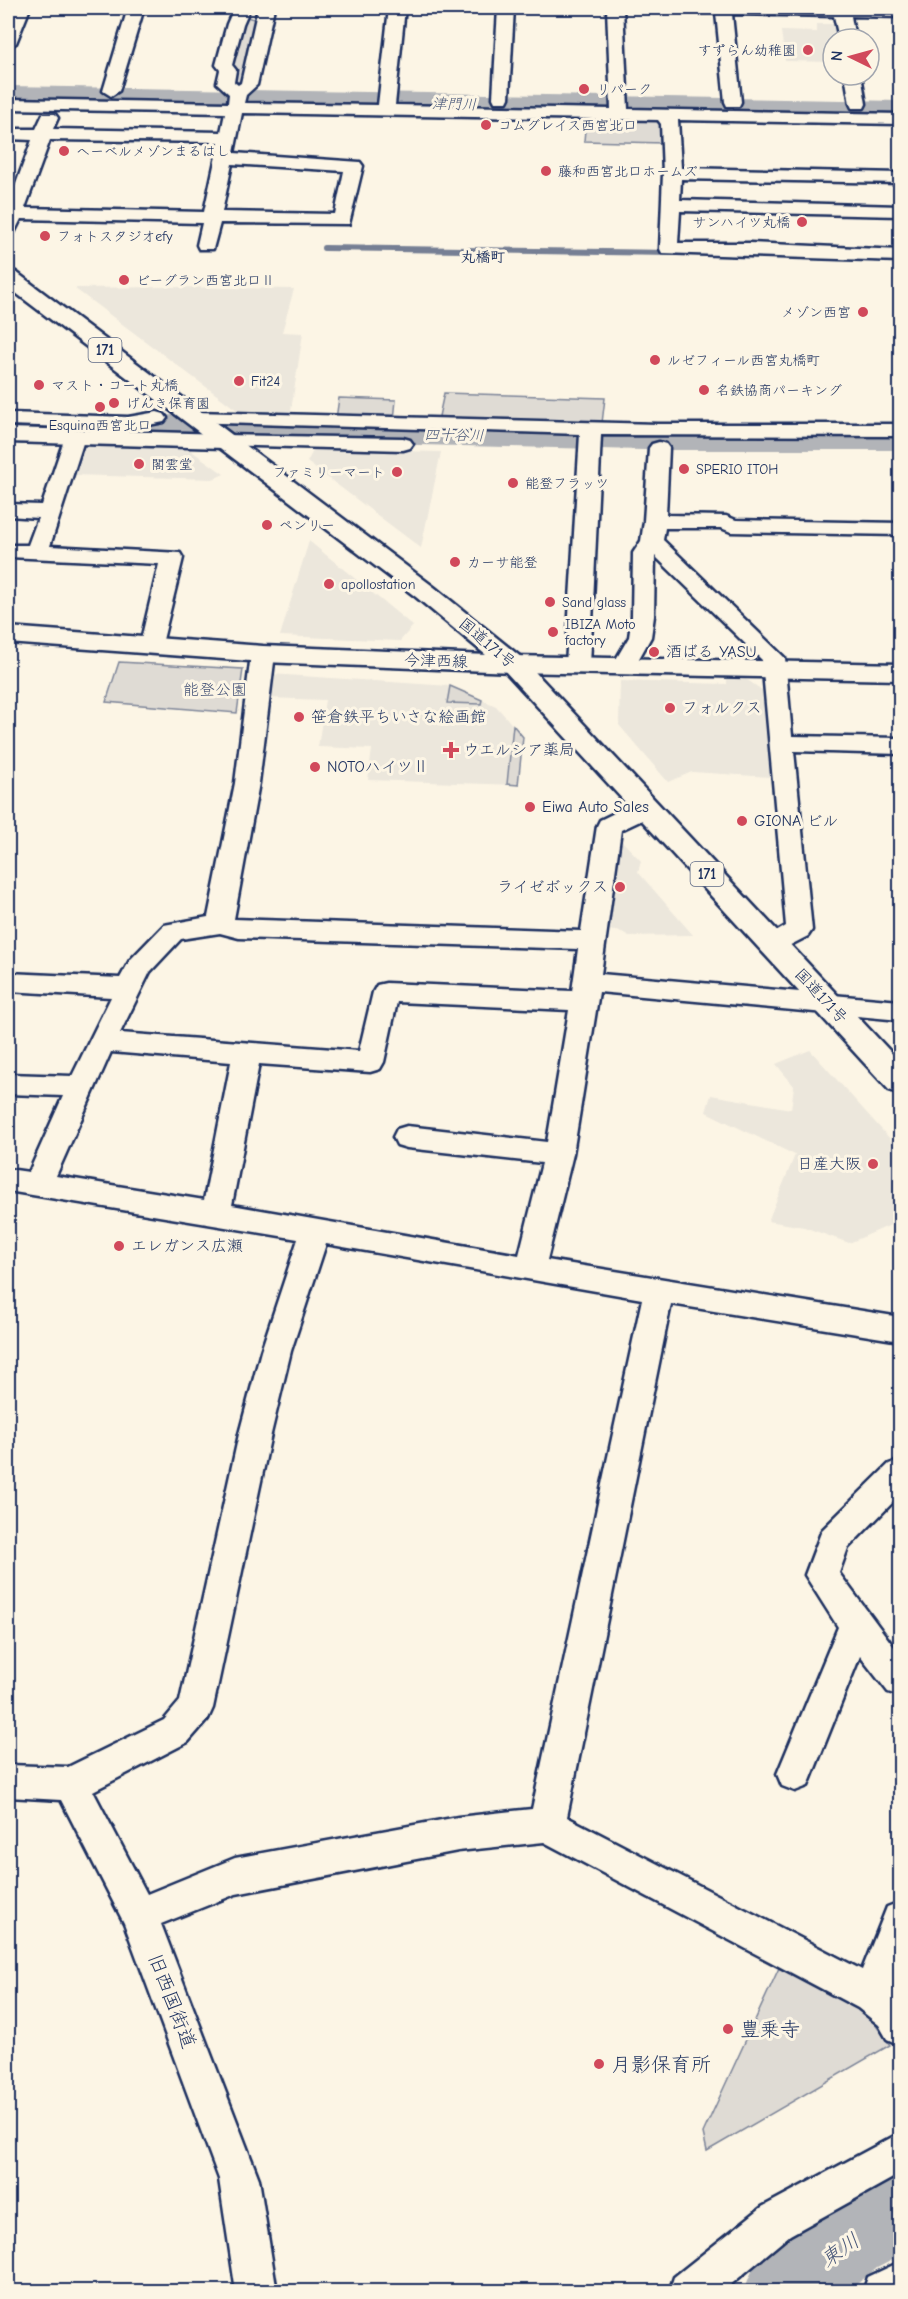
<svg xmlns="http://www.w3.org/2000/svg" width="908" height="2299" font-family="'Comic Neue','Klee One',sans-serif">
<rect width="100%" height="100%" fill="#fcf5e5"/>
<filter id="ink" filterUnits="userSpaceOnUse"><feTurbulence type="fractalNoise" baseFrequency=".0167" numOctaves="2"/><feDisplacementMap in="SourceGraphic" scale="12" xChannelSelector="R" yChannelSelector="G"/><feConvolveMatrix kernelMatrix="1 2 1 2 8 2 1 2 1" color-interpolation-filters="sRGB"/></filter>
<g filter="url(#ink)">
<g fill="#ece7dc">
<polygon points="817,24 833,24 836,39 833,39 833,62 785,61 781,31 817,32"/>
<polygon points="172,287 294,289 282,332 303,333 290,417 245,416 74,288"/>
<polygon points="84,442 183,445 224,474 213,479 72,475"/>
<polygon points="314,449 441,452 421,548 307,462"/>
<polygon points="309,541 413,626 400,641 280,636"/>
<polygon points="271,674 450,686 496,706 523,737 518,785 368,780 372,749 318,747 325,700 267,698"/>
<polygon points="727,679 746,679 762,690 770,777 692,772 668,782 619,725 620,681 727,684"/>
<polygon points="620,839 641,861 638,872 693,935 629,936 622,932 601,929 614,842"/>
<polygon points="810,1050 900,1150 900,1221 849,1243 804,1227 768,1221 795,1155 706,1112 711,1095 791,1109 794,1086 776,1064"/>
</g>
<g fill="#dfdbd4" stroke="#7d8599" stroke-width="1.5">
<polygon points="247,17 257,20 243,82 230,81 230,64 242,19"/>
<polygon points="586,119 654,120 662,124 663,143 584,141"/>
<polygon points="444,393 605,398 602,423 438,421"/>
<polygon points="339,398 396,400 394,420 336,419"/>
<polygon points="119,662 243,669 237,713 106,702"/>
<polygon points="450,686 482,700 481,704 447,703"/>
<polygon points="513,725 523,737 518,785 507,784"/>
<polygon points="779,1968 862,2006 890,2045 707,2151 703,2133"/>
</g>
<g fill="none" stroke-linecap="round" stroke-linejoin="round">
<polyline stroke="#767f94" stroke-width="6" points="324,248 673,253"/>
<g fill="#b2b4b8" fill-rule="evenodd">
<polygon points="8,86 900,101 900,121 8,106"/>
<polygon points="8,415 159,415 643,426 900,426 900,450 643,450 159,439 8,439"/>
<polygon points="900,2176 900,2256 877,2268 847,2292 743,2292 755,2264 821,2212"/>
</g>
<defs>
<g id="street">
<polygon points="14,8 30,8 16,43 8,48 8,24"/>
<polygon points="128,8 144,8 119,91 111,96 103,91"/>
<path d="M234,8h16l-7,16 -11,41 4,5 -2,12 4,3 3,-2 17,-75h16l-17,77 -11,10 -2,8 134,2 11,-97h16l-10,97 216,4 -4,-101h16l5,101 272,5v10l-222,-4 3,48 219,5v10l-219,-4 -1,21 220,6v10l-220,-5 -2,32h72l150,7v11l-238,-8 -2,-4 3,-76 -2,-49 -3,-4 -416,-7 -8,40 126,9 3,4 -14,58 -129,-1 -7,26h-14l-2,-4 5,-22 -181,-4 -7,14 -6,1v-28l24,-66 -24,-1v-10h28l7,-15h12l3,4 -5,11 168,3 4,-19 -217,-4v-10l220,4 1,-9 -12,-11 3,-13 -4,-5 11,-41zM50,140l169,2 -15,70 -179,-4zM232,164l112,7 -9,43 -113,-2z"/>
<polygon points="498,8 514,8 509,98 507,102 495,102 493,98"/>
<polygon points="686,8 900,8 900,17 851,16 855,39 839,39 834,16 732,14 741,102 739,106 727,106 725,102 716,13 694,13"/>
<polygon points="845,75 861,75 866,104 864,108 852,108 850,104"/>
<polygon points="157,412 164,414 167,418 164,422 128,429 8,425 8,413 128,417"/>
<polygon points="194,412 658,424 900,424 900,436 601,435 590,665 586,670 578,672 570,670 566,665 580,434 187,422 184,418 187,414"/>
<polygon points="75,431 82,433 85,437 50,546 180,553 183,558 162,644 159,649 151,651 143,649 140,644 159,564 8,557 8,545 28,545 38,518 8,516 8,504 42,505 65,437 68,433"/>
<polygon points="224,435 403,438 410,440 413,444 410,448 403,450 217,445 214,441 217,437"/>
<polygon points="659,442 666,444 669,448 666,515 726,516 736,520 900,523 900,535 731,532 721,528 665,528 663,540 785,658 792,736 900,738 900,754 794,751 812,930 808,936 773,954 764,951 760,945 764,939 786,926 762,660 655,556 654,616 651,637 632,671 624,673 616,671 612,666 629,637 632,616 633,553 641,541 644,521 649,448 652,444"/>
<path d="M263,647l8,2 4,5 -16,129 -25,136 347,12 16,-105 3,-6 37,-18 9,-2 9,2 3,6 -3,6 -34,16 -20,144 299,27v19l-301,-28 -26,162 -26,106 353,57v24l-229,-37 -104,513 295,153 25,-63 13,-5v65l-7,21 7,7v50l-13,-6 -8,-14 -21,-17 -314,-166 -86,9 -222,43 -75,30 98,255 18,113h-41l-17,-113 -95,-256 -63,-123 -53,-3v-32l60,2 96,-47 16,-19 59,-267 22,-83 37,-112 -290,-48v-22l21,3 34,-76 -55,-2v-20l64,2 39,-79 -103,-6v-18l112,5 10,-18 34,-35 44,-8 27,-134 16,-129 4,-5zM220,933l19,5 339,11 -6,42 -186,-8 -9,2 -4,7 -14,59 -239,-18 30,-61 31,-33zM397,1002l172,8 -22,132 -140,-16 -10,3 -4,8 4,8 10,3 135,15 -23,92 -287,-50 27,-141 111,8 10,-3 4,-7zM111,1052l120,10 -27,138 -148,-24zM326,1244l316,55 -110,510 -74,8 -223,41 -88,36 -54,-103 95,-49 20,-23 5,-11 58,-274 20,-83z"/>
<polygon points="900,1460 900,1495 848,1548 839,1573 900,1655 900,1696 888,1692 860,1656 808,1786 795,1791 782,1786 777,1774 838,1627 805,1575 822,1530 889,1464"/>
<polygon points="900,2133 900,2174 790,2235 722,2292 669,2292 674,2277 762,2207"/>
<polygon points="900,2262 900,2292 863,2292 868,2277"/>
</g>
<g id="secondary">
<polygon points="8,428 224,434 232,436 236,441 232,446 224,448 8,442"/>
<polygon points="8,627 263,646 513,656 900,664 900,680 513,672 263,662 8,643"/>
</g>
<polygon id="highway" points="8,270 16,272 434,587 522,658 900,1062 900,1094 889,1090 504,670 416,597 8,287"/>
</defs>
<use href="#street" stroke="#1b2f5e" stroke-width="5"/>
<use href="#secondary" stroke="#1b2f5e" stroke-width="5"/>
<use href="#highway" stroke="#1b2f5e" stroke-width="5"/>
<use href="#street" fill="#fcf5e5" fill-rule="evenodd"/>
<use href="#secondary" fill="#fcf5e5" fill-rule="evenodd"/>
<use href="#highway" fill="#fcf5e5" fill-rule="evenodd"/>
</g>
</g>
<g fill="#d1495b" stroke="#fcf5e5" stroke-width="2">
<circle cx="808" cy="50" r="6"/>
<circle cx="584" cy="89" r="6"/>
<circle cx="486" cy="125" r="6"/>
<circle cx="64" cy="151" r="6"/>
<circle cx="546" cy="171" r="6"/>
<circle cx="802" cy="222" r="6"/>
<circle cx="45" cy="236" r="6"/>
<circle cx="124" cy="280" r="6"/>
<circle cx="863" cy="312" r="6"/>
<circle cx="655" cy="360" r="6"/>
<circle cx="239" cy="381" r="6"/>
<circle cx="39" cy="385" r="6"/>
<circle cx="704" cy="390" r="6"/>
<circle cx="114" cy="403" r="6"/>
<circle cx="100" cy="407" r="6"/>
<circle cx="139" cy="464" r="6"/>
<circle cx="684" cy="469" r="6"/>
<circle cx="397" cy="472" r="6"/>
<circle cx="513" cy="483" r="6"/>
<circle cx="267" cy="525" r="6"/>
<circle cx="455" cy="562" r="6"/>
<circle cx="329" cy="584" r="6"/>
<circle cx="550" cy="602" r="6"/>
<circle cx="553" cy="632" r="6"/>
<circle cx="654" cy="652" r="6"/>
<circle cx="670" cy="708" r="6"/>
<circle cx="299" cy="717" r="6"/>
<path d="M448 741h6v6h6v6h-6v6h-6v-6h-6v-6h6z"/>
<circle cx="315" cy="767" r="6"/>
<circle cx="530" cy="807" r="6"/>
<circle cx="742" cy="821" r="6"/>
<circle cx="620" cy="887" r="6"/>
<circle cx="873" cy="1164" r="6"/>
<circle cx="119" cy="1246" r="6"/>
<circle cx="728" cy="2029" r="6"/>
<circle cx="599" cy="2064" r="6"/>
</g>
<g text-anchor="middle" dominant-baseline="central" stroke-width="6" stroke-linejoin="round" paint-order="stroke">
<g font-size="14" fill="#1b2f5e" stroke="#fcf5e5" text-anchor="start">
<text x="796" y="50" text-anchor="end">すずらん幼稚園</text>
<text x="596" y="89">リパーク</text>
<text x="498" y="125">コムグレイス西宮北口</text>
<text x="76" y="151">ヘーベルメゾンまるはし</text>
<text x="558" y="171">藤和西宮北口ホームズ</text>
<text x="790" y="222" text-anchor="end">サンハイツ丸橋</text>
<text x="57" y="236">フォトスタジオefy</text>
<text x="136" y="280">ビーグラン西宮北口Ⅱ</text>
<text x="851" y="312" text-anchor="end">メゾン西宮</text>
<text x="667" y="360">ルゼフィール西宮丸橋町</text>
<text x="251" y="381">Fit24</text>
<text x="51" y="385">マスト・コート丸橋</text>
<text x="716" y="390">名鉄協商パーキング</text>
<text x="126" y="403">げんき保育園</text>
<text x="100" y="425" text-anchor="middle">Esquina西宮北口</text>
<text x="151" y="464">閣雲堂</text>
<text x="696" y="469">SPERIO ITOH</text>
<text x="385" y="472" text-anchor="end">ファミリーマート</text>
<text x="525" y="483">能登フラッツ</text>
<text x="279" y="525">ペンリー</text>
<text x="467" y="562">カーサ能登</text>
<text x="341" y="584">apollostation</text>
<text x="562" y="602">Sand glass</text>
<text x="565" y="624">IBIZA Moto<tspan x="565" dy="16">factory</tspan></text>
</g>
<g font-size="15" font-style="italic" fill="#485779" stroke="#fcf5e5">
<text transform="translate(454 104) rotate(1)">津門川</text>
<text transform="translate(454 435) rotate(1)">四十谷川</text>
</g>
<g font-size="15" font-weight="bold" fill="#1b2f5e" stroke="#fcf5e5">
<text x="483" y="257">丸橋町</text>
</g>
<g fill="#fcf5e5" stroke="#5e6a86" stroke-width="1.5">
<rect x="88.5" y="338" width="33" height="24" rx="4.5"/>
<rect x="690.5" y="862" width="33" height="24" rx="4.5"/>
</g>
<g font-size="15" font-weight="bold" fill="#1b2f5e">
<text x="105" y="350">171</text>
<text x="707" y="874">171</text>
</g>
<g font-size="16" fill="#1b2f5e" stroke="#fcf5e5">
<text transform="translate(487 643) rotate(40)">国道171号</text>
<text transform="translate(436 661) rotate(2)">今津西線</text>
<text transform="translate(821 996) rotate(47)">国道171号</text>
</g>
<g font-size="16" fill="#1b2f5e" stroke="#fcf5e5" text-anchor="start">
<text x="666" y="652">酒ばる YASU</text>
<text x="682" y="708">フォルクス</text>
<text x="311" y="717">笹倉鉄平ちいさな絵画館</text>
<text x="463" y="750">ウエルシア薬局</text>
<text x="327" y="767">NOTOハイツⅡ</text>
<text x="542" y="807">Eiwa Auto Sales</text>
<text x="754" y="821">GIONA ビル</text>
<text x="608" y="887" text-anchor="end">ライゼボックス</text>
<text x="861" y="1164" text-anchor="end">日産大阪</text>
<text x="131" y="1246">エレガンス広瀬</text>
</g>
<g font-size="16" fill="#425176" stroke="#fcf5e5">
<text x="215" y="690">能登公園</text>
</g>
<g font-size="20" fill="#1b2f5e" stroke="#fcf5e5">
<text transform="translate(172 2001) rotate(69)">旧西国街道</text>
</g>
<g font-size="20" fill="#1b2f5e" stroke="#fcf5e5" text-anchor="start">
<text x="740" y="2029">豊乗寺</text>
<text x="611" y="2064">月影保育所</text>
</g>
<g font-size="21" font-style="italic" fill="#485779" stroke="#fcf5e5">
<text transform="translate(840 2250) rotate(-35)">東川</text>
</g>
</g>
<rect width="908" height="2299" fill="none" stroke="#fcf5e5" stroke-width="30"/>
<rect x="15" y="15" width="878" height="2269" fill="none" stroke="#1b2f5e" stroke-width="2" filter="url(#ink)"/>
<g transform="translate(851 57) rotate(275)"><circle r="28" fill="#fcf5e5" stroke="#a2a6af" stroke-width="1.5"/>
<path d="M0-4.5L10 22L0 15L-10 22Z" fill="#d1495b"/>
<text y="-9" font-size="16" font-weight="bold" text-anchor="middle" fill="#1b2f5e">N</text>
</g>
</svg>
